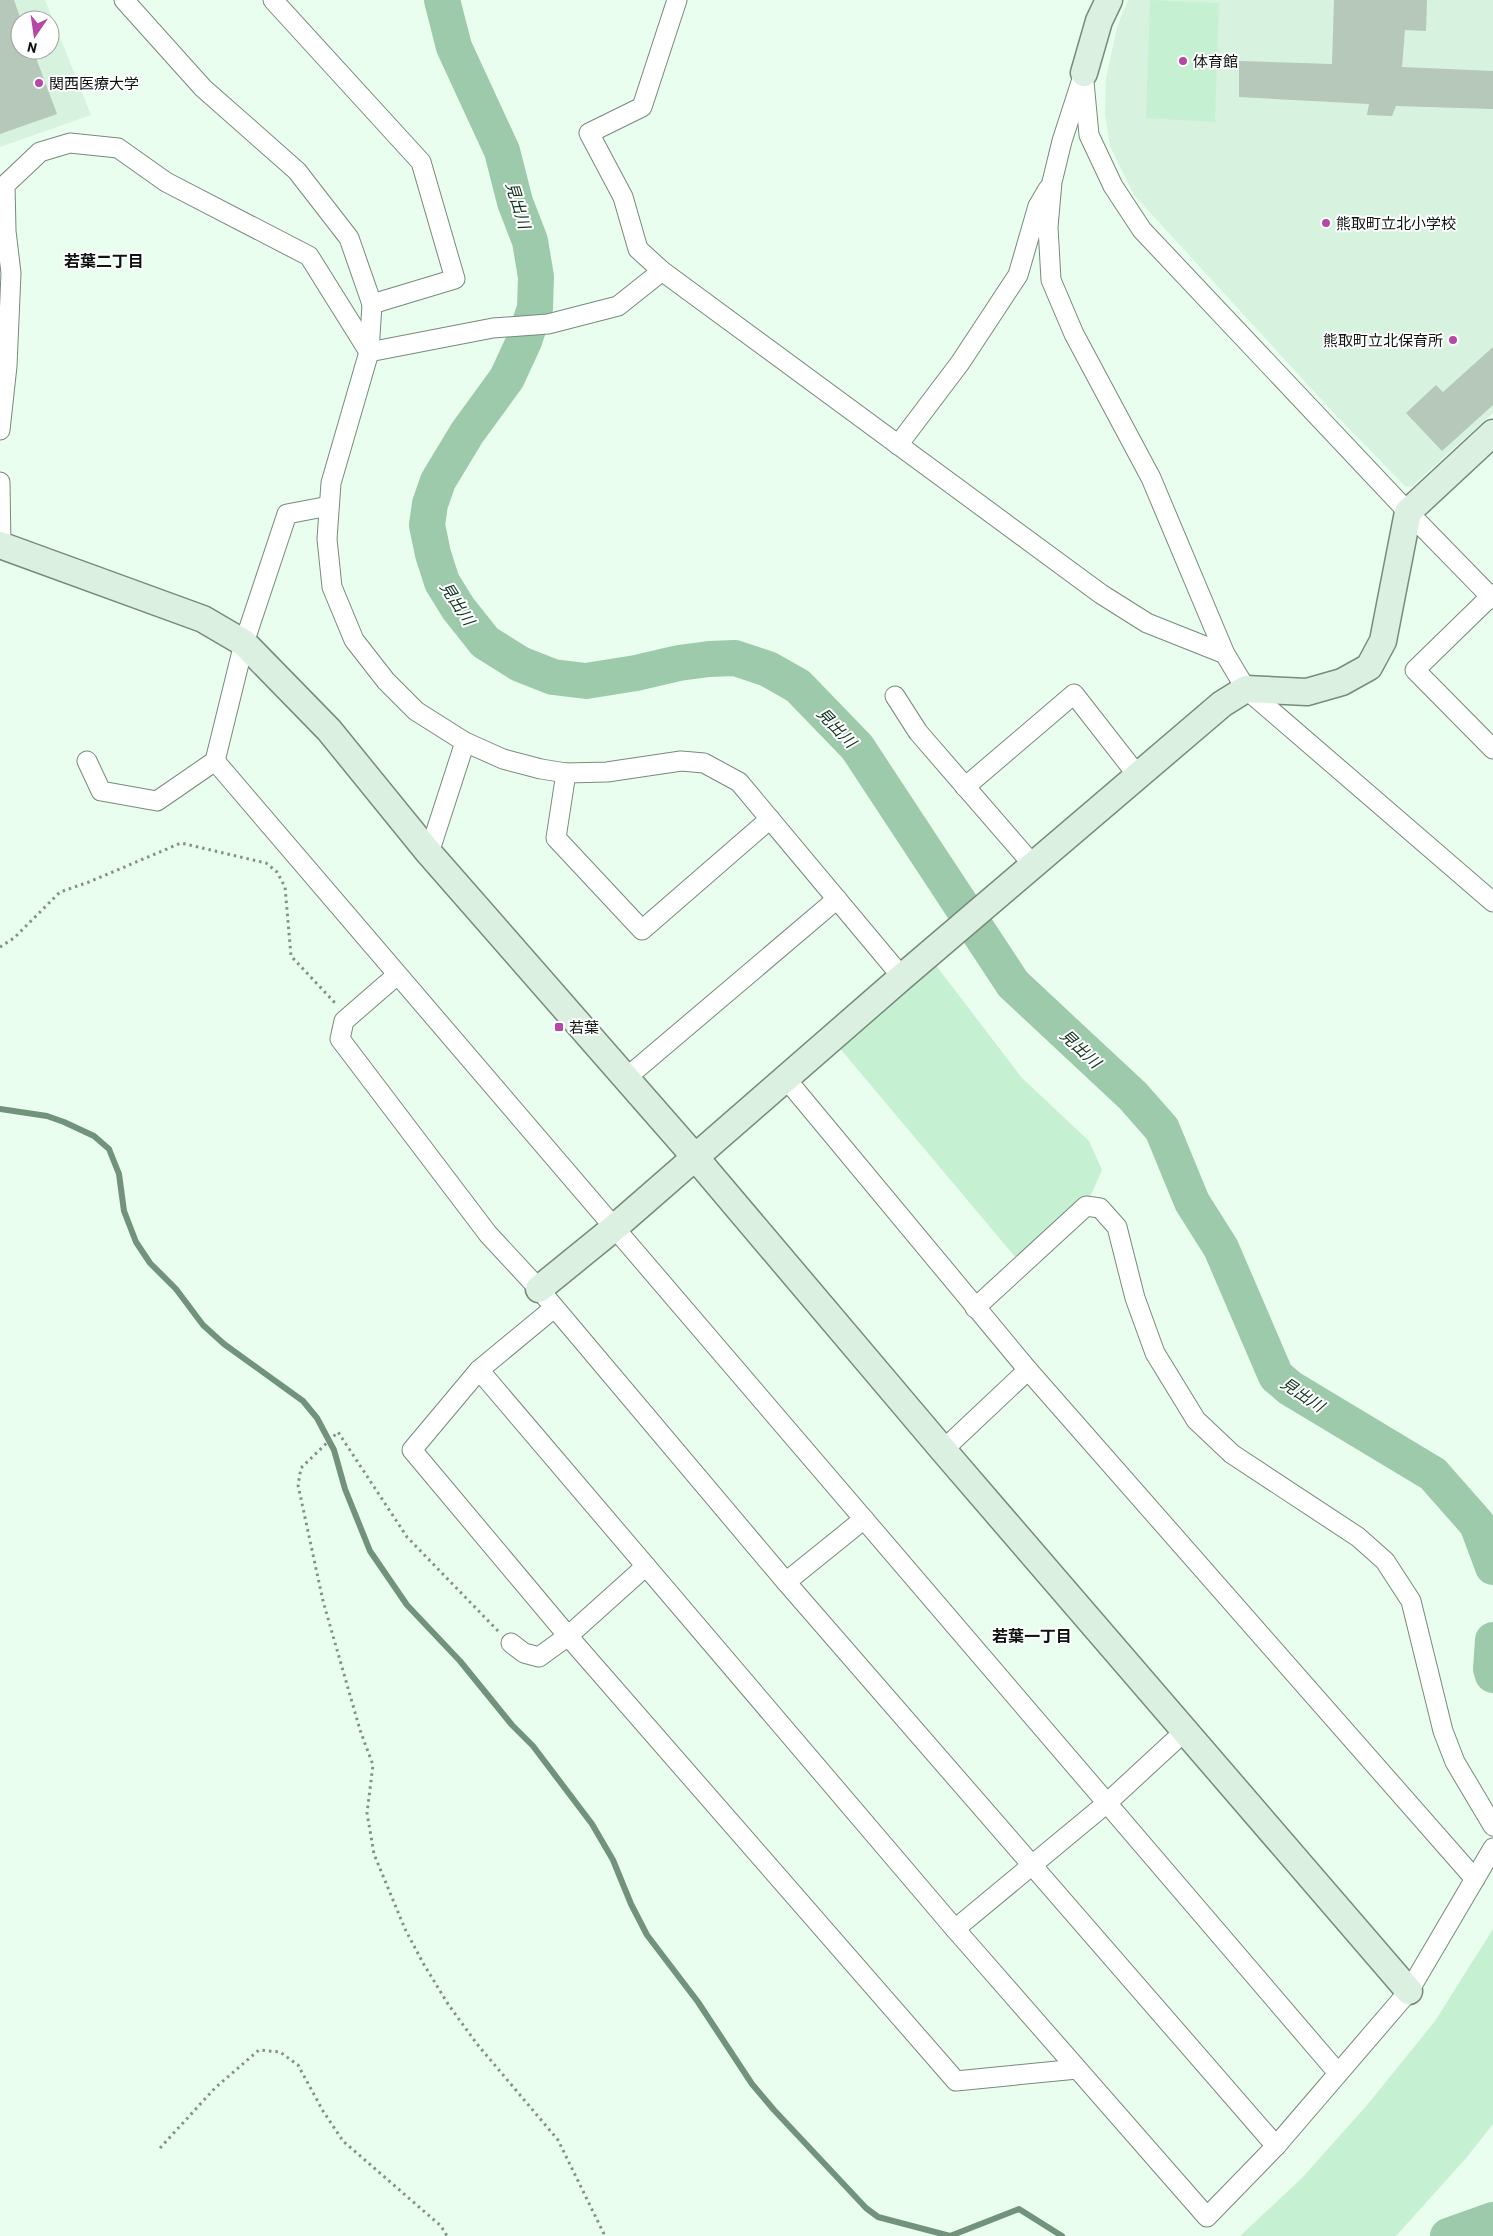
<svg xmlns="http://www.w3.org/2000/svg" width="1493" height="2236" font-family="Barlow,'Noto Sans JP',sans-serif">
<rect width="100%" height="100%" fill="#e9feee"/>
<g fill="#d7f2de" fill-rule="evenodd">
<path d="M0,0h45l46,115 -91,32zM20,20h30v30h-30z"/>
<polygon points="1128,0 1493,0 1493,413 1412,486 1406,487 1331,410 1134,195 1110,146 1105,115 1106,78 1118,24"/>
</g>
<g fill="#c5f1d2">
<polygon points="1150,0 1219,3 1215,122 1146,118"/>
<polygon points="928,955 1022,1078 1089,1141 1102,1170 1086,1206 1022,1265 832,1039"/>
<polygon points="1493,1929 1493,2124 1467,2157 1396,2236 1240,2236 1302,2178 1368,2104 1435,2021"/>
</g>
<g fill="none" stroke-linecap="round" stroke-linejoin="round">
<polyline stroke="#71937c" stroke-width="6" points="0,1109 47,1116 64,1122 94,1136 109,1149 119,1174 124,1211 136,1242 150,1263 176,1289 203,1325 224,1344 303,1401 317,1418 334,1450 345,1489 370,1551 407,1605 460,1661 512,1725 533,1746 592,1824 613,1860 631,1904 647,1935 698,2002 752,2084 774,2110 866,2208 878,2217 950,2236 1019,2209 1062,2236"/>
<g stroke="#9ccaaa" stroke-width="36">
<polyline points="442,0 454,47 502,151 515,202 530,241 536,277 535,308 524,341 507,378 467,433 438,481 430,504 427,525 433,554 442,582 458,608 485,642 520,664 553,677 586,681 636,673 679,663 709,659 735,658 768,669 798,686 857,747 1013,984 1133,1096 1162,1129 1192,1202 1221,1248 1276,1376 1290,1388 1433,1474 1477,1524 1493,1567"/>
<polyline points="1493,1640 1491,1669 1493,1675"/>
<polyline points="1448,2236 1493,2220"/>
</g>
</g>
<g fill="#b5c8ba">
<polygon points="0,0 14,0 21,20 20,50 33,50 57,114 0,134"/>
<polygon points="1334,0 1427,0 1426,31 1405,30 1402,67 1493,71 1493,109 1396,106 1392,116 1367,115 1369,104 1239,97 1239,61 1332,64"/>
<polygon points="1493,347 1493,405 1442,451 1406,413 1436,385 1443,392"/>
</g>
<g fill="none" stroke-linecap="round" stroke-linejoin="round">
<defs>
<g id="street">
<polyline points="124,0 203,88 297,171 349,238 372,304 369,352 331,483 327,539 332,587 354,640 386,681 416,711 465,742 503,759 541,769 566,773 607,772 681,761 704,763 739,782 902,977"/>
<polyline points="273,0 421,162 455,279 372,304"/>
<polyline points="677,0 642,107 589,133 623,197 638,249 662,271 1101,594 1147,623 1225,654"/>
<polyline points="1084,73 1062,141 1052,182 1048,227 1051,280 1074,334 1151,478 1225,654 1246,689 1493,902"/>
<polyline points="1084,82 1089,135 1113,186 1142,230 1408,512 1493,599"/>
<polyline points="369,352 493,328 548,324 618,306 662,271"/>
<polyline points="0,430 7,366 11,273 6,231 5,185 40,152 70,143 118,148 166,182 309,256 369,352"/>
<polyline points="898,445 960,363 1018,275 1038,206 1048,189"/>
<polyline points="0,482 1,546"/>
<polyline points="1493,594 1415,670 1493,749"/>
<polyline points="895,696 918,732 1034,866"/>
<polyline points="87,761 101,791 157,801 215,761 244,643 287,514 329,506"/>
<polyline points="215,761 1338,2073"/>
<polyline points="566,773 556,838 642,930 770,819"/>
<polyline points="965,787 1074,694 1138,776"/>
<polyline points="429,853 465,742"/>
<polyline points="397,975 344,1021 340,1039 488,1234 539,1289 786,1582 1276,2146"/>
<polyline points="626,1078 837,899"/>
<polyline points="787,1080 1028,1370 1475,1879"/>
<polyline points="554,1308 479,1370 412,1450 568,1636 956,2081 1077,2069"/>
<polyline points="975,1308 1086,1206 1100,1208 1117,1227 1135,1298 1155,1353 1196,1420 1232,1454 1358,1537 1385,1561 1411,1601 1443,1731 1455,1762 1493,1826"/>
<polyline points="479,1370 955,1929 1207,2217 1276,2146 1409,1991 1493,1848"/>
<polyline points="943,1450 1028,1370"/>
<polyline points="786,1582 864,1519"/>
<polyline points="511,1643 524,1653 539,1657 568,1636 646,1566"/>
<polyline points="955,1929 1107,1803 1185,1731"/>
</g>
<g id="secondary">
<polyline points="1084,73 1099,21 1109,0"/>
<polyline points="0,545 203,619 244,643 329,730 429,853 695,1157 943,1450 1409,1991"/>
<polyline points="539,1289 614,1228 902,977 1222,704 1246,689 1307,692 1342,682 1369,667 1383,641 1408,512 1493,433"/>
</g>
</defs>
<use href="#street" stroke="#778a7c" stroke-width="21"/>
<use href="#secondary" stroke="#778a7c" stroke-width="29"/>
<g stroke="#839287" stroke-width="3" stroke-dasharray="2.5 4" stroke-linecap="butt">
<polyline points="0,947 14,938 60,892 89,882 181,843 266,863 277,872 285,887 291,956 336,1004"/>
<polyline points="498,1631 407,1537 338,1432 301,1468 298,1485 323,1601 360,1730 373,1765 367,1813 374,1854 405,1929 423,1963 448,2004 477,2044 558,2140 605,2236"/>
<polyline points="160,2148 215,2088 259,2050 280,2052 298,2065 323,2111 343,2141 441,2226 447,2236"/>
</g>
<use href="#street" stroke="#fff" stroke-width="19"/>
<use href="#secondary" stroke="#dcf0e2" stroke-width="26"/>
</g>
<g fill="#b647a4" stroke="#fff" stroke-width="2">
<circle cx="1183" cy="61" r="5"/>
<circle cx="39" cy="83" r="5"/>
<circle cx="1326" cy="223" r="5"/>
<circle cx="1453" cy="340" r="5"/>
<rect x="554" y="1022" width="10" height="10" rx="2.5"/>
</g>
<g text-anchor="middle" dominant-baseline="central" stroke-width="4" stroke-linejoin="round" paint-order="stroke">
<g font-size="15" fill="#0d140f" stroke="#fff" text-anchor="start">
<text x="1193" y="61">体育館</text>
<text x="49" y="83">関西医療大学</text>
<text x="1336" y="223">熊取町立北小学校</text>
<text x="1443" y="340" text-anchor="end">熊取町立北保育所</text>
<text x="569" y="1027">若葉</text>
</g>
<g font-size="16" font-style="italic" fill="#0c321c" stroke="#fff">
<text transform="translate(519 205) rotate(73)">見出川</text>
<text transform="translate(458 603) rotate(57)">見出川</text>
<text transform="translate(837 727) rotate(46)">見出川</text>
<text transform="translate(1081 1048) rotate(43)">見出川</text>
<text transform="translate(1303 1394) rotate(34)">見出川</text>
</g>
<g font-size="16" font-weight="bold" fill="#0d140f" stroke="#fff">
<text x="104" y="260">若葉二丁目</text>
<text x="1032" y="1635">若葉一丁目</text>
</g>
</g>
<g transform="translate(35 35) rotate(193)"><circle r="24" fill="#ffffff" stroke="#9ea19f"/>
<path d="M0-4L9 19L0 12L-9 19Z" fill="#b647a4"/>
<text y="-8" font-size="14" font-weight="bold" text-anchor="middle" fill="#0d140f">N</text>
</g>
</svg>
